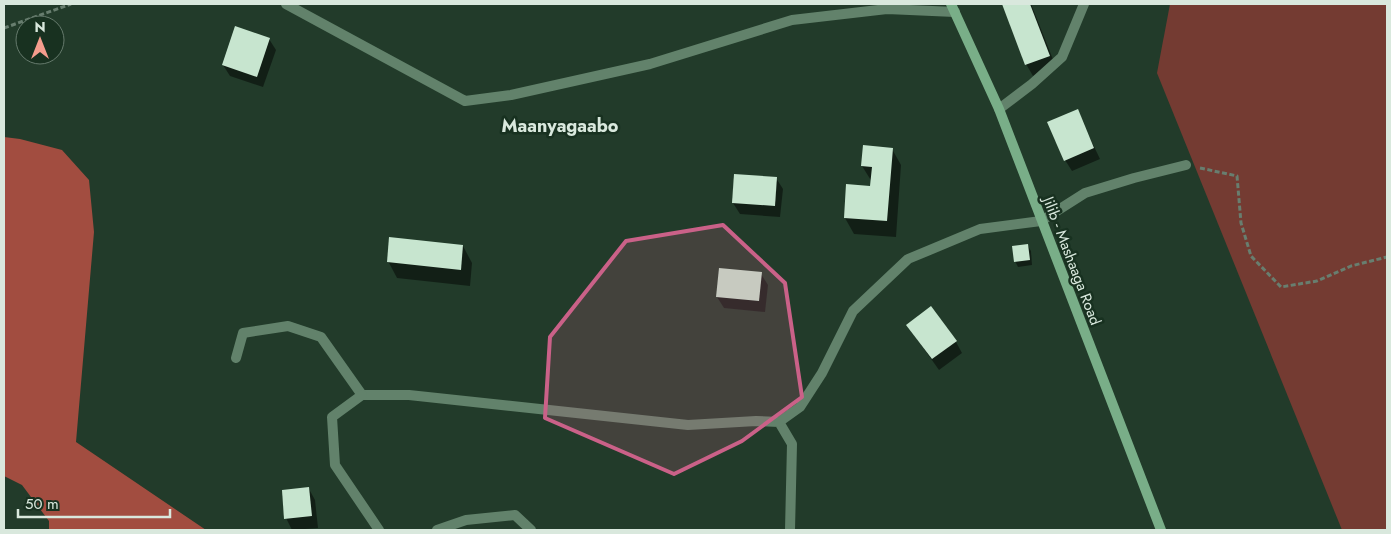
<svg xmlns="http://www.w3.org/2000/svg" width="1391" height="534" font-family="Jost,sans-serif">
<rect width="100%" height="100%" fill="#223b2a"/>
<polygon fill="#743b32" points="1170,4 1387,4 1387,530 1342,530 1157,73"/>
<polygon fill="#a24d40" points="4,137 20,139 62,150 89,180 94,232 76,442 206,530 49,530 49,521 22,485 4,476"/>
<g fill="#0007">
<polygon points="1003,4 1031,4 1056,67 1033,76 1026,64"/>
<polygon points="269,39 276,50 263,87 230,76 223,65"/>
<polygon points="1077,111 1100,159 1072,171 1065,160"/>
<polygon points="864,147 892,149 901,165 896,237 854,234 845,218 871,188 872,182 862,166"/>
<polygon points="735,175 776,178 783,189 780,217 740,214 733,203"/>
<polygon points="463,246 472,263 470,286 397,278 388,261"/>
<polygon points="1028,246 1031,251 1032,265 1018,267 1015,261"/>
<polygon points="761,274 768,285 765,312 724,308 717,297"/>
<polygon points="907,325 956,342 962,353 939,370"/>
<polygon points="309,489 315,500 318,528 292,530 286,518"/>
</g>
<g fill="#c7e5cf">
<polygon points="1002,4 1030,4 1050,56 1025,65"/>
<polygon points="235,26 270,38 257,77 222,65"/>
<polygon points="1078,109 1094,148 1064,161 1047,122"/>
<polygon points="863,145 893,148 887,221 844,218 846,184 870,186 872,167 861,166"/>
<polygon points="734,174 777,177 775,206 732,203"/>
<polygon points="389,237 463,245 461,270 387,262"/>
<polygon points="1028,244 1030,260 1014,262 1012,246"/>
<polygon points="719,268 762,272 759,301 716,297"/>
<polygon points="931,306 957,341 932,359 906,325"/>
<polygon points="309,487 312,516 284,519 282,490"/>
</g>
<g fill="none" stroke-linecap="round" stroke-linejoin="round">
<g stroke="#687e6f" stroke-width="3" stroke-dasharray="5 2.5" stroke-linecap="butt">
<polyline points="4,28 71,4"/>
<polyline points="1200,168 1237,176 1241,223 1251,256 1281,287 1317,281 1351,266 1387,257"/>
</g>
<g stroke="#62826b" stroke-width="10">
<polyline points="286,4 465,101 511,95 650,64 792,20 887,9 955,12"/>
<polyline points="999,109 1032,84 1062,57 1084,4"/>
<polyline points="236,358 243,333 288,326 321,337 362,395 409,395 688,425 756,421 779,422 792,444 790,530"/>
<polyline points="362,395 332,417 335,465 379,530"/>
<polyline points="779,422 800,407 822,373 853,311 908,259 980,229 1041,221 1085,193 1134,178 1186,165"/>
<polyline points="437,530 466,520 515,515 531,530"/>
</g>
<polyline stroke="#79ae88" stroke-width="10" points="951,4 999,109 1161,530"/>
</g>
<path fill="#ca6188" fill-opacity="0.2" stroke="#ca6188" stroke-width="4" stroke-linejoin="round" d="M723,225l62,58 17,114 -60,44 -68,33 -129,-56 5,-81 76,-96z"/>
<g text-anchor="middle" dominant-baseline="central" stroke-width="5" stroke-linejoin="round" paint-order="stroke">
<g font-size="15" fill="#d9e8dd" stroke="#183120">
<text transform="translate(1072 261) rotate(69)">Jilib - Mashaaga Road</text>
</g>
<g font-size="18" font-weight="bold" fill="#d9e8dd" stroke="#183120">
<text x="560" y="126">Maanyagaabo</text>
</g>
</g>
<rect width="1391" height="534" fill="none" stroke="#d9e8dd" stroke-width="10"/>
<g transform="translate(40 40)"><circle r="24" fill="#183120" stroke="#657a6c"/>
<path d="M0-4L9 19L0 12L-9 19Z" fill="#f59d8d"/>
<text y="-8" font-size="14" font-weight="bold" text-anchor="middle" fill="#d9e8dd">N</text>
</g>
<path d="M18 509v8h152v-8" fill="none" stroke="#d9e8dd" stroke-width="2.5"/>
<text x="25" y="509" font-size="15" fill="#d9e8dd" stroke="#183120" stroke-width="4" paint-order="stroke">50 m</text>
</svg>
